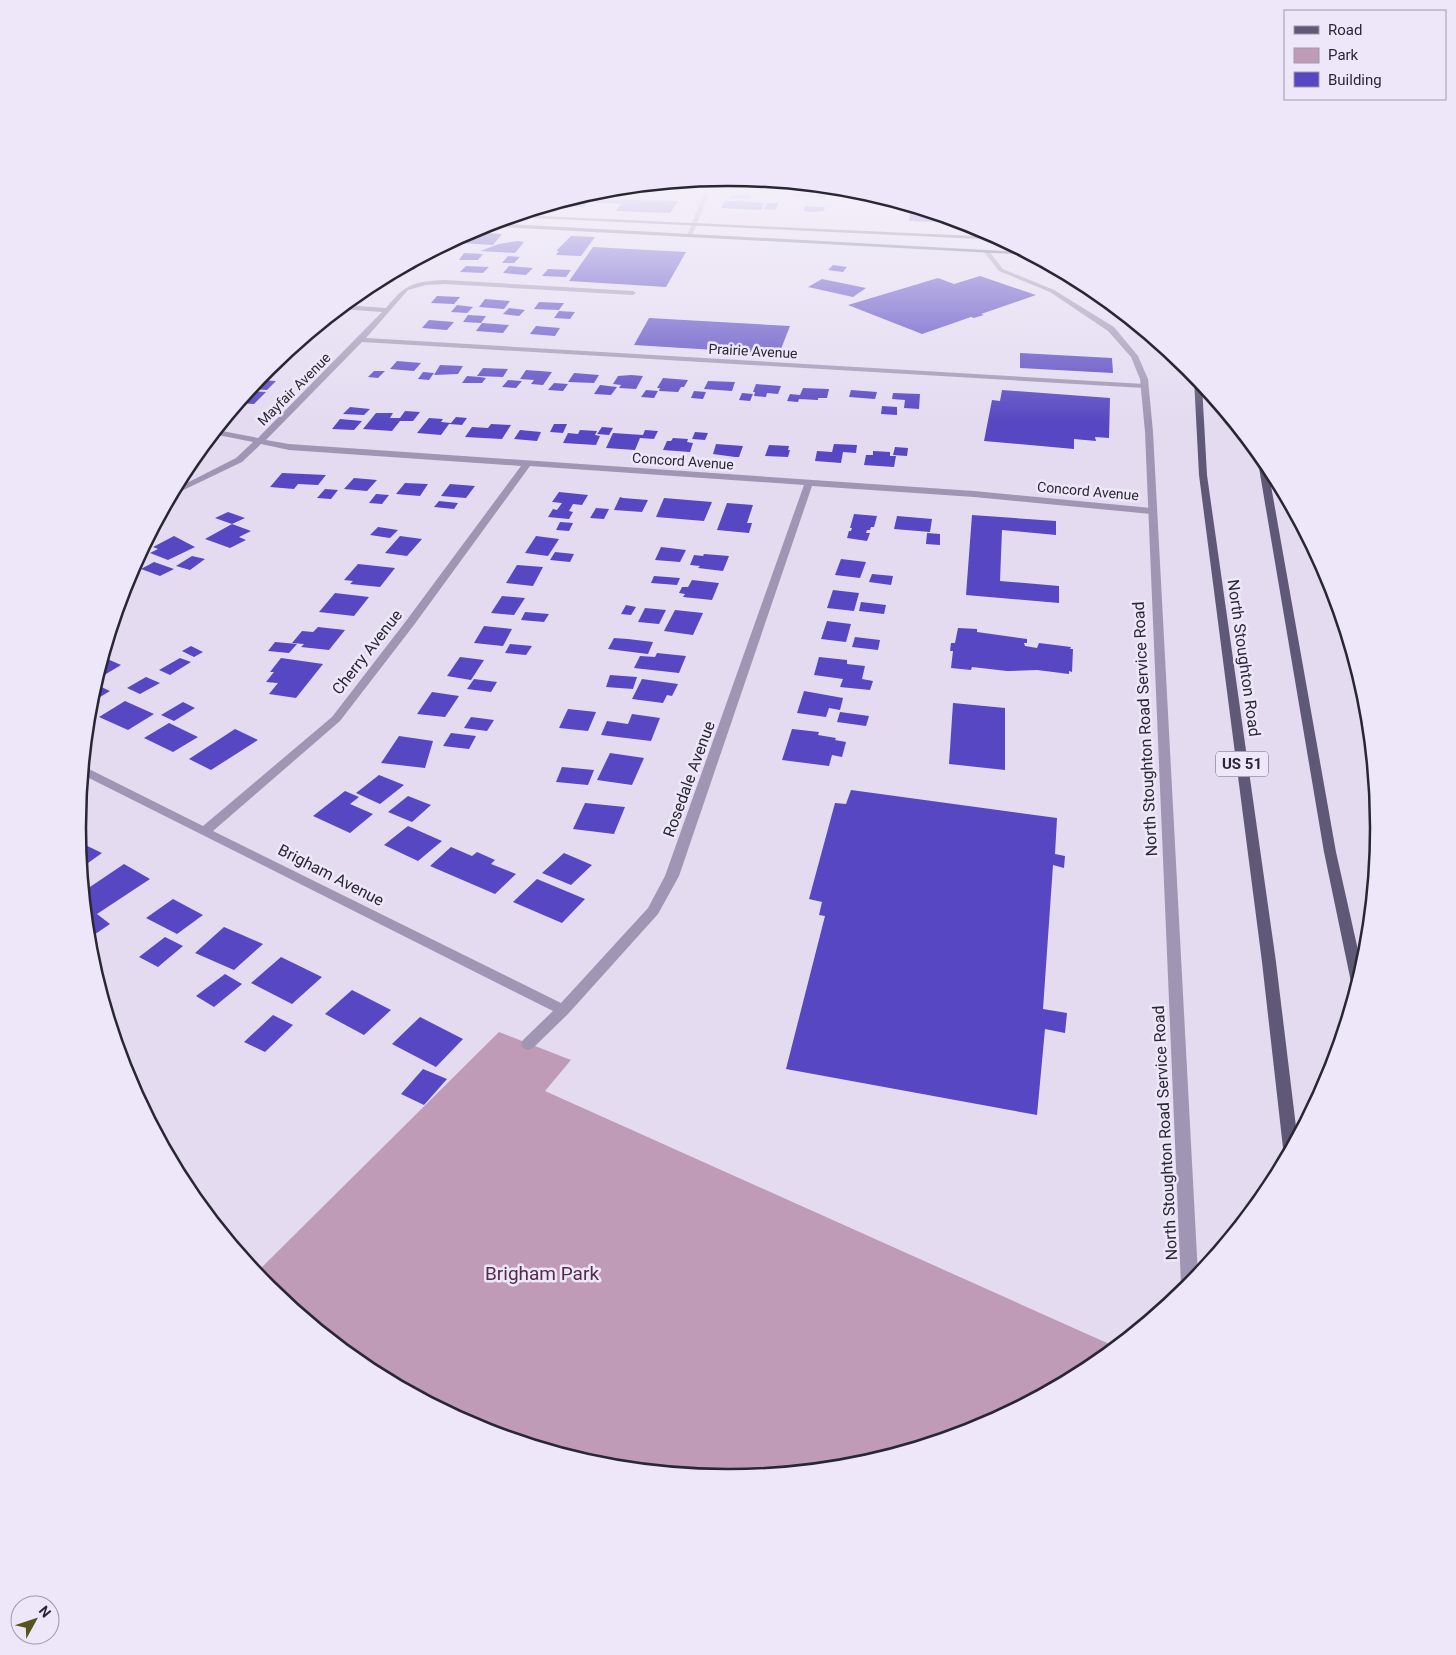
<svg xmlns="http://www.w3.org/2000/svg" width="1456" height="1655" font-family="Roboto,sans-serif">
<rect width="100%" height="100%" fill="#e4dbf1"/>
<polygon fill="#bf9bb7" points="499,1032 571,1060 545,1091 1116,1347 1089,1369 977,1429 855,1466 728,1478 601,1465 479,1428 366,1368 268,1287 256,1273"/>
<g fill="#5747c2">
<polygon points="733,190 747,190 754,191 753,193 732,193"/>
<polygon points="596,191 590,199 678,201 670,213 616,211 621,204 587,202 584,207 560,206 564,201"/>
<polygon points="816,191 827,192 825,198 795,196 796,193 815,194"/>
<polygon points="732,194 752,195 750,199 730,198"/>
<polygon points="725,201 738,201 764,203 761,210 721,208"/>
<polygon points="767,203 778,203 776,210 764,209"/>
<polygon points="805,206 825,207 824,211 812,212 804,211"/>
<polygon points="910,210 923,210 937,214 936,222 909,221"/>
<polygon points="471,232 502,234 493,245 461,243"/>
<polygon points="571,236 595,237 581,256 556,255 559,251 556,251"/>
<polygon points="518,241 524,242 515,253 480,251 499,244"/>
<polygon points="593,247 686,252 666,287 569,281"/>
<polygon points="430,253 414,270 400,269"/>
<polygon points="464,253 483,254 478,260 459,260"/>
<polygon points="508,256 520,257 514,263 502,263"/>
<polygon points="833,265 847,267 843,272 828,270"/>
<polygon points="466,266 489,267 483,273 460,272"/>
<polygon points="509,266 533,268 526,275 503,273"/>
<polygon points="548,269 571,270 566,277 542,276"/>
<polygon points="980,276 1036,295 981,314 984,315 974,318 971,317 922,334 848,305 938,278 954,284"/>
<polygon points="822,279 866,288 853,297 808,287"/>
<polygon points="437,296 460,297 454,304 431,303"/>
<polygon points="485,299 510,301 504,309 479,307"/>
<polygon points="539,302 562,303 564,303 559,310 534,309"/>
<polygon points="457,305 473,307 467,313 451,312"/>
<polygon points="509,308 525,310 519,316 503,314"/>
<polygon points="559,311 575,312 570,319 554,318"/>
<polygon points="468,315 486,316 481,323 463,322"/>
<polygon points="649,318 790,326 779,354 634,345"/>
<polygon points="429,320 454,322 447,330 422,328"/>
<polygon points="482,323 509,325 503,333 476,331"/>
<polygon points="536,326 560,328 555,336 530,334"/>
<polygon points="1020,353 1112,358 1113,373 1020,368"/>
<polygon points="397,361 421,363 414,371 390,369"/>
<polygon points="440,365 463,366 458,374 434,375"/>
<polygon points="483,368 508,369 503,377 477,376"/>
<polygon points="526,370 540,371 552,372 543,385 531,384 534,380 520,379"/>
<polygon points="374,371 385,371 378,378 368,377"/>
<polygon points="423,372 434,373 429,380 418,379"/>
<polygon points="574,373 599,375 594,383 568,382"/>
<polygon points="631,375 643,376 636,389 619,388 621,385 613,384 618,376"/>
<polygon points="467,376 480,377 486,378 482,383 462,383"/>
<polygon points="663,378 688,380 684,387 681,387 678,392 659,391 660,388 657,388"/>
<polygon points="259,380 276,381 267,390 251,389"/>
<polygon points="508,380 522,381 516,388 502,387"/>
<polygon points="708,381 735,382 732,391 704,389"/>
<polygon points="554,383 568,384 563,391 548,390"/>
<polygon points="756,384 781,386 778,394 767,393 766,397 754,396 755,392 753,392"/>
<polygon points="600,385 617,387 611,395 594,394"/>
<polygon points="803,388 829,389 827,398 818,398 818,400 799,399 798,402 787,401 790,394 800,395"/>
<polygon points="646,390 658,391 654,398 641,397"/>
<polygon points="851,390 877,392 875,399 849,397"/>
<polygon points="1002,390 1110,398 1109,438 1095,437 1096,441 1074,439 1074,449 984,441 992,400 1000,401"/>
<polygon points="249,391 266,392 254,404 239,403"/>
<polygon points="694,391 706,392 703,399 691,398"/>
<polygon points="742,393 753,394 750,401 739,400"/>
<polygon points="893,393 920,394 919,409 904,408 905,400 892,399"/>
<polygon points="882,406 897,407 897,415 881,414"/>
<polygon points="350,407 370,409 364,415 343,414"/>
<polygon points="405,411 420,412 413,421 400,421 392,431 363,429 376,413 393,413 390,418 400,418"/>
<polygon points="456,417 467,418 462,425 449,424 441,435 417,433 429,418 443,419 441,422 451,423"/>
<polygon points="340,419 362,421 354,430 332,429"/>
<polygon points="491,424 511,425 502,439 465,437 472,427 488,428"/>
<polygon points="554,424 567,424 563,433 550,432"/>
<polygon points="602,427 613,428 609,435 597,434"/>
<polygon points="520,430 541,432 537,441 514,439"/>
<polygon points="580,430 597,431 595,435 600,436 596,445 563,443 568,433 578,434"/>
<polygon points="645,430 658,431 654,439 640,438 635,450 606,448 613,433 643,435"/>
<polygon points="695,432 708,433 705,440 692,439"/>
<polygon points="673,438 688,439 687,442 693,443 690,452 663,450 667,441 671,441"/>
<polygon points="716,444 743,446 739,457 735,457 713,454"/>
<polygon points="834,444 857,445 856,453 843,452 841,463 815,461 817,451 832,452"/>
<polygon points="769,445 789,446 788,450 790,450 788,457 765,456"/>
<polygon points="895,447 908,448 907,456 893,455"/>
<polygon points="873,451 890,452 890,456 896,456 894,467 864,465 866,455 873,455"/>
<polygon points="282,473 326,475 318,485 298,484 294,489 270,487"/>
<polygon points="354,478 377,480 367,491 344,489"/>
<polygon points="405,483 428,484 420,496 396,494"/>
<polygon points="450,484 475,486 466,498 441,496"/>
<polygon points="325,489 338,490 331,499 317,498"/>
<polygon points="559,492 588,495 582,505 573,504 569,511 573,512 569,519 548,517 553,509 557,510 562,503 552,502"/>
<polygon points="376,494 389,495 382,504 369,503"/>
<polygon points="620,497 623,498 648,500 642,512 614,510"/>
<polygon points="664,498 712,502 704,521 656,517"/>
<polygon points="439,501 458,503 454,509 434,507"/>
<polygon points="727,503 753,505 747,523 752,523 749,533 717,530"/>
<polygon points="596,508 609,509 604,519 590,518"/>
<polygon points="228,512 245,518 232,524 215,518"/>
<polygon points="854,514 877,516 874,527 871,527 870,530 867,530 866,533 870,533 867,541 847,538 849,531 851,531 852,528 850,528"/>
<polygon points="972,515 1056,521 1056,535 1002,530 1000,581 1059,586 1059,603 966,595"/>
<polygon points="897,516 932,519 930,532 894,529"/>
<polygon points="560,522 573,523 569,531 556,530"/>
<polygon points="232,524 251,531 239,537 246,540 230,548 205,539"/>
<polygon points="378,527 398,530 390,538 370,535"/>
<polygon points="927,533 940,534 940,545 926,544"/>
<polygon points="174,536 195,547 168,560 150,553 158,549 153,547"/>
<polygon points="400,536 422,539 407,556 385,553"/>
<polygon points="536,536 559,539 548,556 525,553"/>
<polygon points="661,547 686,550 680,562 655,560"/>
<polygon points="555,552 574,554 570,562 550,560"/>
<polygon points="704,554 729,556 723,571 698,568 700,566 690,565 694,555 703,556"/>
<polygon points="192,556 205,559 190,570 176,566"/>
<polygon points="841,559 866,562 860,578 835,575"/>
<polygon points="154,562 174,569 160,576 141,569"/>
<polygon points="358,564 395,568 380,587 350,584 353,581 344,580"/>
<polygon points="517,565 543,567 533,586 506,583"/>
<polygon points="872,574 893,576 891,585 869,582"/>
<polygon points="654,576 680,578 677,585 651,583"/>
<polygon points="692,580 719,583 712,600 683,597 685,594 679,593 682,587 688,587"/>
<polygon points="833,590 859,593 854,611 827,608"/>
<polygon points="335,593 369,597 354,616 319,612"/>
<polygon points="502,596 525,598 514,615 491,613"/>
<polygon points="861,602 886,605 884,614 859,611"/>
<polygon points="626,605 636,607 631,615 621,614"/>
<polygon points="645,608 666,610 659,624 638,622"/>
<polygon points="675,610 703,613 693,635 664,631"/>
<polygon points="525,612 549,614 544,622 521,620"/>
<polygon points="827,621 851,624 846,642 821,639"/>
<polygon points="484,626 512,629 503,646 474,643"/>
<polygon points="318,627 345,630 329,650 301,647 304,644 292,643 302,631 313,632"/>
<polygon points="958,628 977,629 977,632 1027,639 1027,643 1024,643 1025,646 1037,648 1039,643 1071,647 1070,649 1073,649 1072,672 1069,671 1069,674 1037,670 1007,671 972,667 971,670 951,668 953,651 950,651 951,643 955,643"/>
<polygon points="855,637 880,640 878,650 852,647"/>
<polygon points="614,638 628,639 653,642 648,654 608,649"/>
<polygon points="275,642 297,644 289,653 268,651"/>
<polygon points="510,644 532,646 526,655 505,653"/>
<polygon points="191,646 203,652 194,657 182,651"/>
<polygon points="657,653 686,656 679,673 634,668 640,656 655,657"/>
<polygon points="103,657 121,665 101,677 98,675"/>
<polygon points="460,657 484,660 471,680 447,676"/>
<polygon points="819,657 847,660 847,664 865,666 862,679 873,681 870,690 840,687 843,679 814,675"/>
<polygon points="180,658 191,662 170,675 159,670"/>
<polygon points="281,658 323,664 296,698 269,694 278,683 266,682 274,672 270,672"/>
<polygon points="610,675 637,677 633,689 606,687"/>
<polygon points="146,677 160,683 140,694 127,688"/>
<polygon points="474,679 497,682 491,692 467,689"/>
<polygon points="642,679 678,684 672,696 667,695 663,703 632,699"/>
<polygon points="95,684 110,691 90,703 90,700"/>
<polygon points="804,691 843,698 840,710 829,708 826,717 797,713"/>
<polygon points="432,692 459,696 445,717 417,714"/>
<polygon points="125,701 154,714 128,730 99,717"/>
<polygon points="183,702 195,708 174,721 161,715"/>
<polygon points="953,703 1005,708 1005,770 949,764"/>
<polygon points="568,709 596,712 588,731 559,728"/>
<polygon points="840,712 869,716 866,726 837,722"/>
<polygon points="632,714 660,718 651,741 601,735 607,721 628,724"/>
<polygon points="471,717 494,720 487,731 464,728"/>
<polygon points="169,723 198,737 173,752 144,738"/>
<polygon points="235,729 258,740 211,770 189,759"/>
<polygon points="792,729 819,732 818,735 836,738 835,740 846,742 842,757 832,755 829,766 782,760"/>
<polygon points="451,733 476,736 469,749 443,746"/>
<polygon points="399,736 433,741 425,768 381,763"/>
<polygon points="610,753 644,758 632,785 597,780"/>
<polygon points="562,767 594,770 588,785 556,782"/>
<polygon points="379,775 404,785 380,804 356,793"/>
<polygon points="851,790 1057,818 1055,854 1065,856 1064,868 1053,865 1043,1009 1067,1013 1065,1033 1045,1029 1037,1115 786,1069 825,916 819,915 822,902 809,899 835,803 846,804"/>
<polygon points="345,791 359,797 350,804 373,814 350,833 313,816"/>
<polygon points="408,796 431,805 412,822 388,812"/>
<polygon points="585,803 625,807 614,834 573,829"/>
<polygon points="408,826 442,841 418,861 384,845"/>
<polygon points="79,842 102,853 81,868"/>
<polygon points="451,847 472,856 477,852 495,860 491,864 516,874 495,894 430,866"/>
<polygon points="564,853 592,865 571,885 542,873"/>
<polygon points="124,864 150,879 97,914 110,924 88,939 84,891"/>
<polygon points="537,879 585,899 562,923 513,902"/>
<polygon points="173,899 203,915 177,934 146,918"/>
<polygon points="224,927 263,944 234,970 195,953"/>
<polygon points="165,937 183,946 158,967 139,957"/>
<polygon points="281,957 322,977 292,1004 251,983"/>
<polygon points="225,974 242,984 214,1007 196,996"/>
<polygon points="352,990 391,1010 364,1035 325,1014"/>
<polygon points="273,1015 293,1025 265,1052 244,1042"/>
<polygon points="420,1017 463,1039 436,1067 392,1044"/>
<polygon points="423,1069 447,1079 424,1105 401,1094"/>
</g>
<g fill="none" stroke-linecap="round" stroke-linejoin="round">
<g fill="#a095b3" fill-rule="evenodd">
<polygon points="705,190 711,190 692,235 687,236"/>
<path d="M445,280l188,11 3,2 -3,2 -188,-11 -19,1 -18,5 -42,48 778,46 4,2 -4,2 -782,-46 -96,98 23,4 685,47 177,17 5,3 -5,3 -177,-17 -162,-11 -133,390 -21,38 -90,100 -35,34 -5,2 -5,-2 -2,-4 2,-4 30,-29 -470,-236v-8l4,1 116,58 129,-109 74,-96 115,-155 -232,-16 -28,-6 -19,18 -71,34 4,-7 61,-31 17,-16 -40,-8 4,-4 41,8 124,-126 -42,-3 4,-4 42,3c21,-25 26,-26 59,-28zM530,466l274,19 -139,391 -17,32 -87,95 -348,-172 127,-110 74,-96z"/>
</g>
<polygon fill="#a095b3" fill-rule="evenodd" points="985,251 989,251 1003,269 1054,290 1114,327 1138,356 1148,379 1153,432 1198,1275 1184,1291 1181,1285 1145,432 1140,379 1131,357 1108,331 1050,292 999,271 984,252"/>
<g fill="#5f5977" fill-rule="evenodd">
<polygon points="519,215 997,237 1002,240 510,217"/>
<polygon points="489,223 1024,252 1031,255 481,226"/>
<polygon points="1196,377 1202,385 1207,475 1276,962 1297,1135 1288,1153 1283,1148 1262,962 1199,475 1194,379"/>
<polygon points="1259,454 1267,463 1336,852 1362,968 1356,987 1351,982 1324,852 1257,456"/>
</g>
</g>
<linearGradient id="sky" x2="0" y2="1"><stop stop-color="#90b0bc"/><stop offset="0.45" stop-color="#f3eff9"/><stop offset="1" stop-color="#f3eff9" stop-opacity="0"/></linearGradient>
<rect width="1456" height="422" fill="url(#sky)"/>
<g text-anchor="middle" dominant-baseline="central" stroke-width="5" stroke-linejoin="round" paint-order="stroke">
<g font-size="14" fill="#2a2735" stroke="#eee7f9">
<text transform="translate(753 351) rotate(3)">Prairie Avenue</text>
<text transform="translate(294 389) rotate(-45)">Mayfair Avenue</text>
<text transform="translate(683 461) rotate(4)">Concord Avenue</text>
<text transform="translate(1088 491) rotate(5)">Concord Avenue</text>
</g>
<rect fill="#eee7f9" stroke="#656170" stroke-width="1" x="1216" y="751.5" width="52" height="25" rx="4"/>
<g font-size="15" font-weight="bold" fill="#2a2735">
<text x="1242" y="764">US 51</text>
</g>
<g font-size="16" fill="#2a2735" stroke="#eee7f9">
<text transform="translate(367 652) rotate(-52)">Cherry Avenue</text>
<text transform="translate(1244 658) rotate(82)">North Stoughton Road</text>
<text transform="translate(1145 729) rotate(-93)">North Stoughton Road Service Road</text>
<text transform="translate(689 779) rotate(-70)">Rosedale Avenue</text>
<text transform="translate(331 875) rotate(27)">Brigham Avenue</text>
<text transform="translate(1165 1133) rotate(-93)">North Stoughton Road Service Road</text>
</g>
<g font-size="19" fill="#532c49" stroke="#eee7f9">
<text x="542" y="1273">Brigham Park</text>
</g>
</g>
<path d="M0 0H1456V1655H0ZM727 186H729A641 641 0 0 1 1370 827V828A641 641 0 0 1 729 1469H727A641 641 0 0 1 86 828V827A641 641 0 0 1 727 186Z" fill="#eee7f9" fill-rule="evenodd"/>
<path fill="none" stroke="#2a2735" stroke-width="2.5" d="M727 186H729A641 641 0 0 1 1370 827V828A641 641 0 0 1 729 1469H727A641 641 0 0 1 86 828V827A641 641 0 0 1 727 186Z"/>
<rect x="1284" y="10" width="162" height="90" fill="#eee7f9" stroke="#a09aab"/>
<rect x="1294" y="26" width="25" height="8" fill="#5f5977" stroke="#a09aab"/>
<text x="1328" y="35" font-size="15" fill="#2a2735">Road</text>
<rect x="1294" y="48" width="25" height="15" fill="#bf9bb7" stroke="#a09aab"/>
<text x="1328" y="60" font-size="15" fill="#2a2735">Park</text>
<rect x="1294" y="72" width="25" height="15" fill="#5747c2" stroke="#a09aab"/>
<text x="1328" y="85" font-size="15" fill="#2a2735">Building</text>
<g transform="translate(35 1620) rotate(50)"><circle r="24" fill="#eee7f9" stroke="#a09aab"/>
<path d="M0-4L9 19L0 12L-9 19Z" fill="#55531e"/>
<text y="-8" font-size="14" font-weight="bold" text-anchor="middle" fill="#2a2735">N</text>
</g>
</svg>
